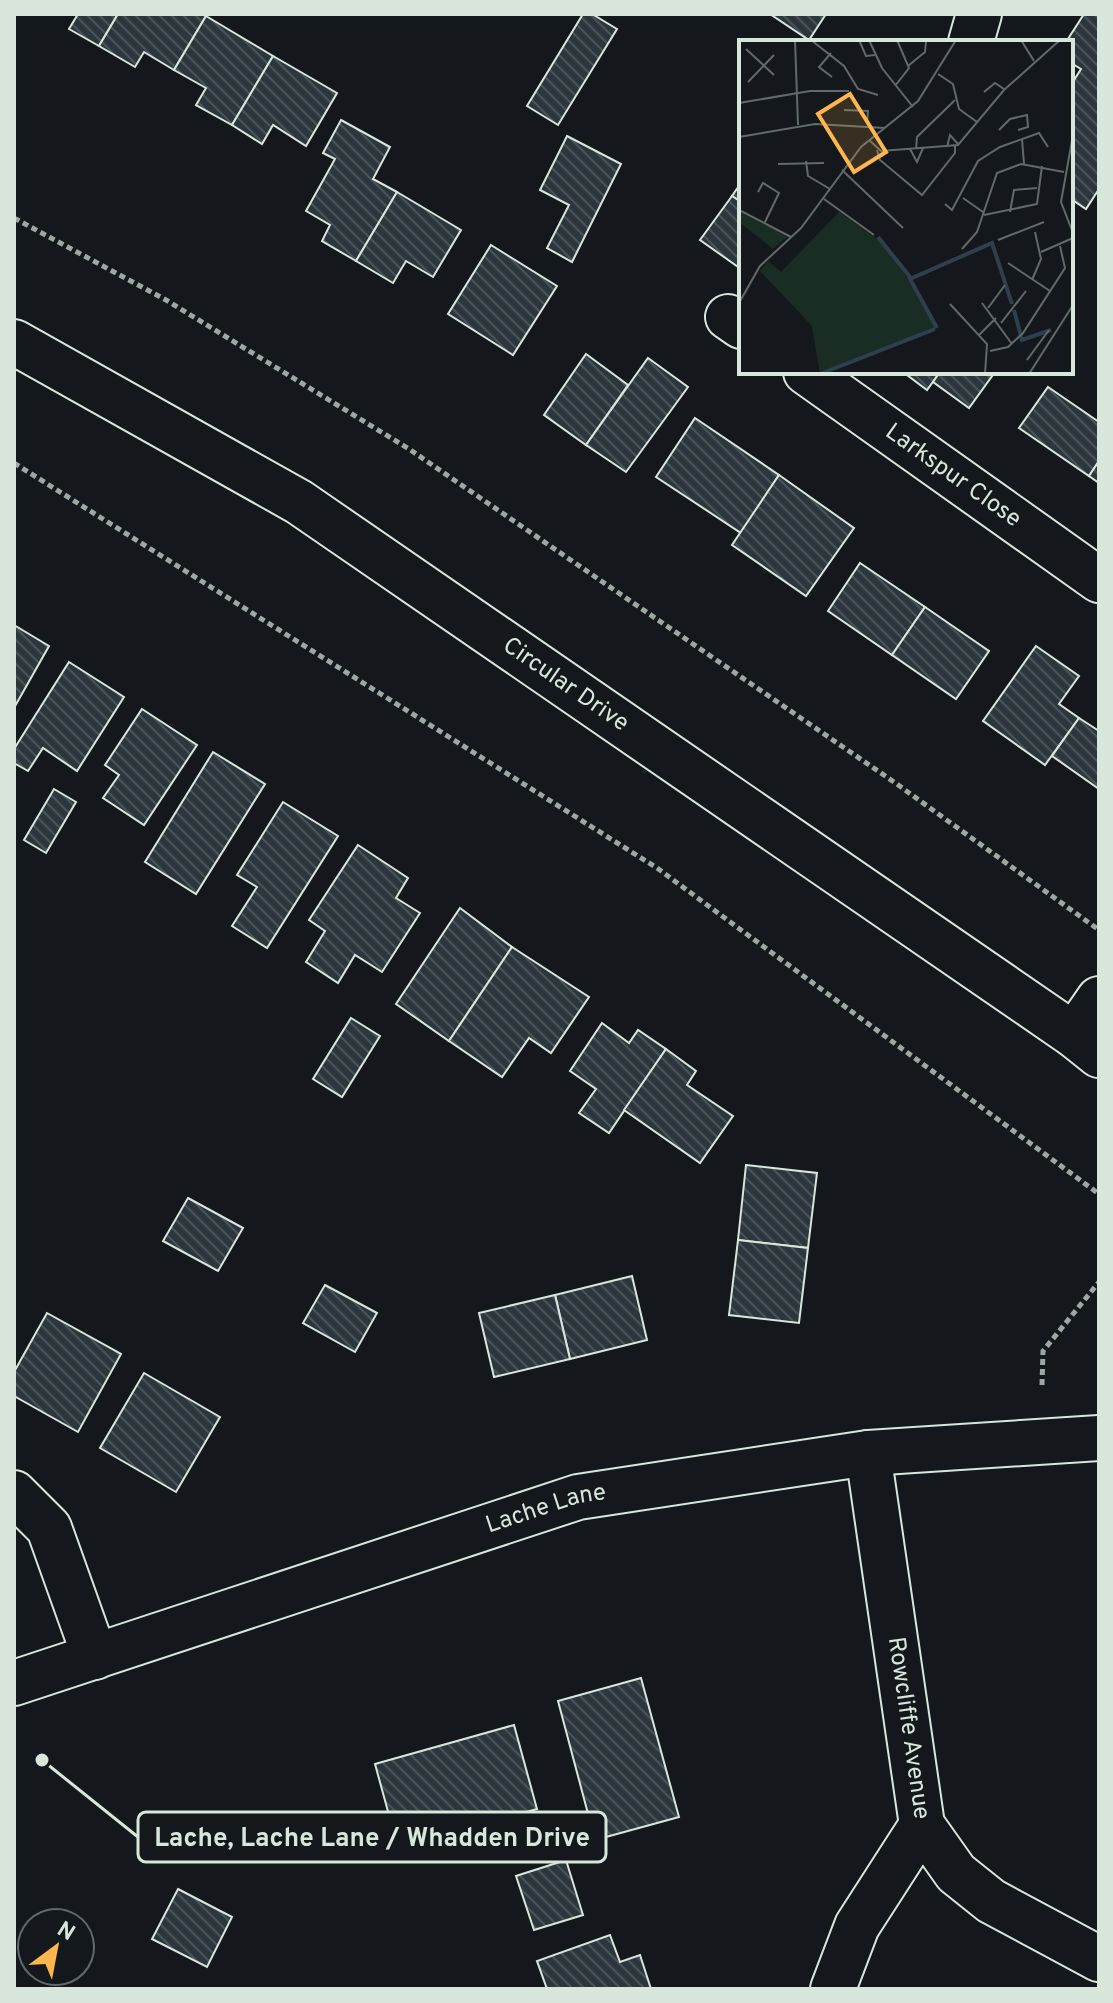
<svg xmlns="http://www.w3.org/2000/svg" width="1113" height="2003" font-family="Overpass,sans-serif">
<defs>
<pattern id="building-back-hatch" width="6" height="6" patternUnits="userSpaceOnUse" patternTransform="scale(2)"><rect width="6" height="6" fill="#2c363c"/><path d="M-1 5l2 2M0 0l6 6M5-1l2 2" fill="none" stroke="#4a5358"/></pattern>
</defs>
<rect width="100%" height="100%" fill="#14181c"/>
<g fill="url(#building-back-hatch)" stroke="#d8e6dc" stroke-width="2">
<polygon points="78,14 118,14 99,46 69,29"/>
<polygon points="118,14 202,14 206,16 174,70 144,52 135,67 99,46"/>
<polygon points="583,14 592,14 617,29 558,125 527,106"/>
<polygon points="770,14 826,14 809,40"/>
<polygon points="1084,14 1099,14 1099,189 1086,209 1071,199 1071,85 1081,69 1071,63 1071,42 1066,42"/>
<polygon points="206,16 273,56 232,125 196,105 206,88 174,70"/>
<polygon points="273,56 337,93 306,146 273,125 262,144 232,125"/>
<polygon points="341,120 390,147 373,179 397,192 356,261 322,241 330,225 306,211 335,159 323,153"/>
<polygon points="567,136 621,164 572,262 547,248 569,205 540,190"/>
<polygon points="741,183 741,202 732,196"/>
<polygon points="397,192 461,230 433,277 406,261 393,283 356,261"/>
<polygon points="732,196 741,202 741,269 700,240"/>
<polygon points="491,245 557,286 513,355 448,314"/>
<polygon points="586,354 628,385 586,445 544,415"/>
<polygon points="648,358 688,387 626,472 586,445"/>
<polygon points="903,372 940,372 927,390"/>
<polygon points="940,372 995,372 969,408 933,382"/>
<polygon points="1048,387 1099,422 1099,461 1089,476 1019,428"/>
<polygon points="695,418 779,475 741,533 656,477"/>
<polygon points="1099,461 1099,483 1089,476"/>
<polygon points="779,475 854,528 806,596 732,545"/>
<polygon points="860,563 925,607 892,655 828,611"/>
<polygon points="925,607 989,651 956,699 892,655"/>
<polygon points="14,625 49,646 14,708"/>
<polygon points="1036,646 1079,676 1059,704 1079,718 1045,765 983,721"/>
<polygon points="69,662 124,697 77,771 43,748 28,771 14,763 14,749"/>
<polygon points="142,709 197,745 144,825 103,798 119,775 105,765"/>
<polygon points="1079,718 1099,731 1099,789 1052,756"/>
<polygon points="213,752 265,784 196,894 145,862"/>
<polygon points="54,789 76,802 46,853 24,840"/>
<polygon points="283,802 338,836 267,948 232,926 257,887 237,875"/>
<polygon points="358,845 408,878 396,898 420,913 382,972 355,955 338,983 306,962 325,931 309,920"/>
<polygon points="460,908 512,947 449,1041 396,1004"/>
<polygon points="512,947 589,997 551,1053 529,1038 502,1077 449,1041"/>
<polygon points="351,1018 380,1036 342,1097 313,1079"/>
<polygon points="602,1023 629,1043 638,1030 666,1049 609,1133 579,1113 596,1089 570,1071"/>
<polygon points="666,1049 696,1071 687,1085 733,1116 700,1163 624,1110"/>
<polygon points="746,1165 817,1173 808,1248 738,1240"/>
<polygon points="188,1198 243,1228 218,1271 163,1241"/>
<polygon points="738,1240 808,1248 799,1323 729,1315"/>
<polygon points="632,1276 647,1340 570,1359 555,1295"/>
<polygon points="325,1285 377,1313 355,1352 303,1323"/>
<polygon points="555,1295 570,1359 494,1377 479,1313"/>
<polygon points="47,1313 121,1354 78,1432 14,1396 14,1372"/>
<polygon points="144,1373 220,1417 176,1492 100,1448"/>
<polygon points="641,1678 679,1817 595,1840 558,1701"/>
<polygon points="514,1725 537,1809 398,1848 375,1764"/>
<polygon points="566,1860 583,1915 534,1930 516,1876"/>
<polygon points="178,1889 232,1917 207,1967 152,1939"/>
<polygon points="610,1935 620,1962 640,1955 651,1989 547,1989 537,1961"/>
</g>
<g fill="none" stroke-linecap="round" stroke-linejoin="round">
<defs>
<g id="street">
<polyline points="971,42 979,14"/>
<polyline points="728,317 741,326"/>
<path id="s1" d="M806,372l293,208"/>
<polyline points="1074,1035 1099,999"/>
<path id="s2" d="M868,1453l54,372 34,48 35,28 108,58"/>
<polyline points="14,1493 49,1528 95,1657"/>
<polyline points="833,1989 857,1926 922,1825"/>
</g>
<g id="secondary">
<path id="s3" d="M14,342l285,160 775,533 25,20"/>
<path id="s4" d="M14,1683l564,-186 290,-44 231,-15"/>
</g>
</defs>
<use href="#street" stroke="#d8e6dc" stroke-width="48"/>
<use href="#secondary" stroke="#d8e6dc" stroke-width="48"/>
<g stroke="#9da8a2" stroke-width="5" stroke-dasharray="6 4" stroke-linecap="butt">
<polyline points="14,218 166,300 409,449 894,782 1099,930"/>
<polyline points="14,463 657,868 1099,1194"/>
<polyline points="1042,1385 1043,1351 1099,1282"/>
</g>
<use href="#street" stroke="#14181c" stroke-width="44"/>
<use href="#secondary" stroke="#14181c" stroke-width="44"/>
</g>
<g text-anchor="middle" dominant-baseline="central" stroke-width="6" stroke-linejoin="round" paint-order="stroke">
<g font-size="24" fill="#d8e6dc" stroke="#14181c">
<text stroke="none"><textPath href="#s1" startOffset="180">Larkspur Close</textPath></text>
<text stroke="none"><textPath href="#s3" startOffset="650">Circular Drive</textPath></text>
<text stroke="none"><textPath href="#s4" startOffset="560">Lache Lane</textPath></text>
<text stroke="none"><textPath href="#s2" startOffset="278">Rowcliffe Avenue</textPath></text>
</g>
</g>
<g transform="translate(739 40)">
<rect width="334" height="334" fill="#14181c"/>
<path d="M0,172l35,17 13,8 -14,12 -34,-27zM100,172l49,35 49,81 -117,46 -8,-48 -52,-55 8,-10 13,11z" fill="#1a2d24"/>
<path fill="none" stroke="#2f3f4d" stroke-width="4" d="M139,197l32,40M275,270l8,30 29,-10M198,288l-27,-49 82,-36 20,61M81,334l115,-45"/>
<path fill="none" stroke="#626a69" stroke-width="2" d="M56,0l3,85M72,0l33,26 14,23 20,6M120,0l7,16 9,-1M130,0l13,28 31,39M282,0l13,21M7,9l28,26M92,13l-12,14 13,10M169,26l17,-14 1,-10M199,34l15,10 6,25 18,13M9,42l26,-27M156,46l14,-18 -12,-28M245,52l11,-9 9,6M0,63l71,-12h39M105,70l24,1 -1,13M260,90l11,-11 17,-4 1,12 -10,3M334,95l-12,67 12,31M0,97l76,-13 70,4M283,99l2,25M130,100l12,11 77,-6 46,-55 56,-50M208,107l3,-12 8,9M171,109l7,13 6,-14M177,109l1,-12 38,-37M138,110l3,10 42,35 33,-42v-7M67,121l2,15 22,13M39,124l46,-1M103,130l61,58M19,152l5,-9 16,10 -14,29M224,158l20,14M85,159l50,36M206,164l7,6 26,-49 22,-14 39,-14 9,14M0,170l52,27M271,172l4,-22 23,-2M245,175l53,-11 5,-38M259,200l46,-18M223,209l15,-17 20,-59 24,-9 43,8M302,212l32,-14M269,223l42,28M293,240l9,-21 -6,-27M0,263l21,-37 41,-38 60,-81 57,-46 38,-61M243,263l30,41M211,264l37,40 -2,30M249,268l17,-23M262,283l25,-32M240,295l17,-17M251,311l18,-4 15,-14 42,-65 -5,-22M288,320l22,-30M290,334l44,-69"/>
<path fill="#ffb74d" fill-opacity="0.15" stroke="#ffb74d" stroke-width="4" d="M111,54l36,58 -32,20 -36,-58z"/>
<rect width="334" height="334" fill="none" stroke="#d8e6dc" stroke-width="4"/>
</g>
<path fill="none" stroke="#d8e6dc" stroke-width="3" d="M42 1760L138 1837"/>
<circle fill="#d8e6dc" stroke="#14181c" stroke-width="3" cx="42" cy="1760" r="8"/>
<rect fill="#14181c" stroke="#d8e6dc" stroke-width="3" x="138" y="1812" width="468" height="50" rx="8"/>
<g font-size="26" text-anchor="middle" font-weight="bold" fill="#d8e6dc">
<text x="372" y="1846">Lache, Lache Lane / Whadden Drive</text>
</g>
<rect width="1113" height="2003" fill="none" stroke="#d8e6dc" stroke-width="32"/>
<g transform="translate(56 1947) rotate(32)"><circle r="38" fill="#14181c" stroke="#626a69" stroke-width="2"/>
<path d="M0-6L14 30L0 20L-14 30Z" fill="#ffb74d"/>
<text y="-12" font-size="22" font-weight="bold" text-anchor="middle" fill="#d8e6dc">N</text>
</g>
</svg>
